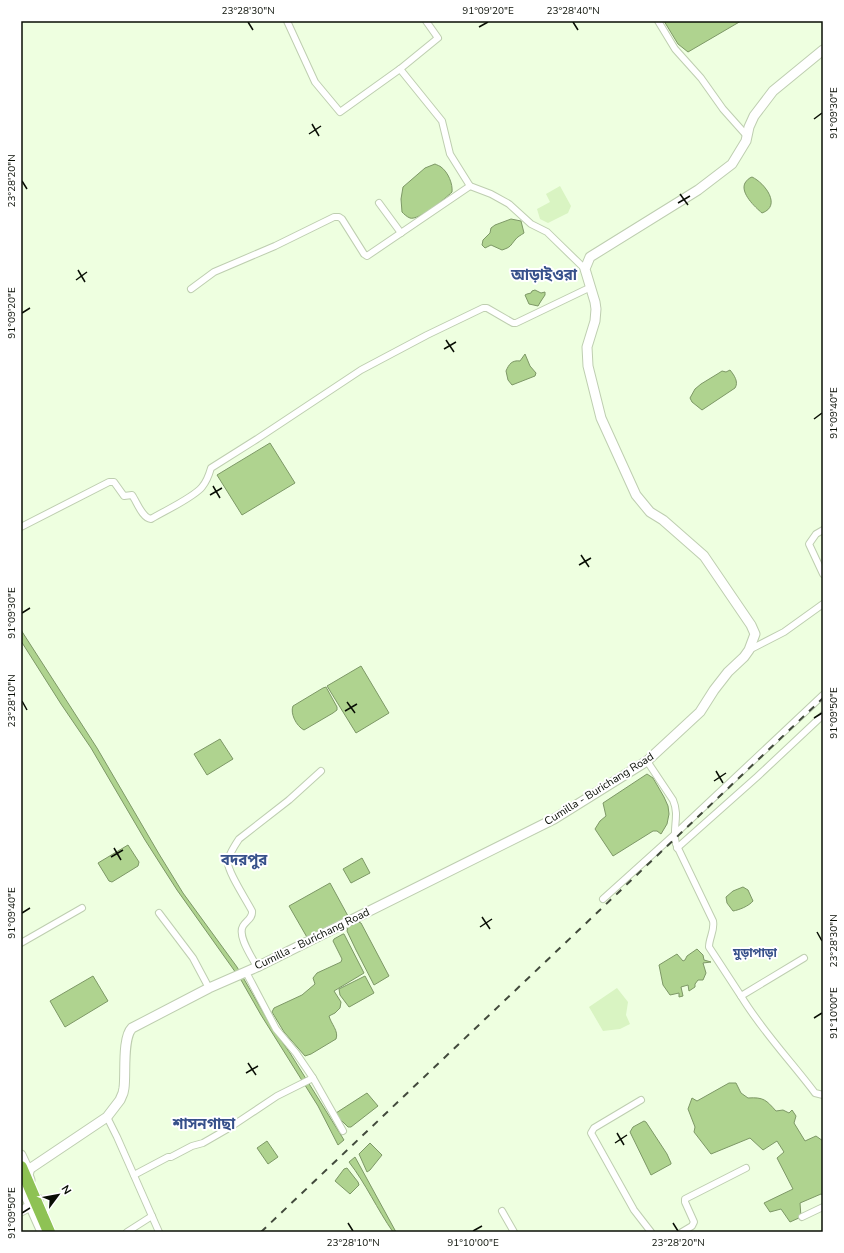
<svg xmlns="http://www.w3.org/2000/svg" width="844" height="1253" font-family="'Nunito Sans','Noto Sans Bengali',sans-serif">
<rect width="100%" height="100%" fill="#eeffe0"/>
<g fill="#d9f4c2">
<polygon points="560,186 571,206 568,213 548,223 540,219 537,209 550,202 546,194"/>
<polygon points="617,988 628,1002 626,1015 630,1024 620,1029 603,1031 589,1007"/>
</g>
<g fill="#afd38f" stroke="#7d9866">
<polygon points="664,21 741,21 688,52 678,44"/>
<path d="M435,164c2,1 5,2 6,3 7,5 12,17 11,25 -6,6 -34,29 -42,26 -3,-1 -6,-4 -8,-6l-1,-13 2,-12 22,-19z"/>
<path d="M752,177c13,6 30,29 10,36 -7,-6 -22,-20 -17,-30 2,-3 4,-5 7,-6z"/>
<path d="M511,219l10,2 3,12c-3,2 -7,4 -9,7 -5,6 -4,7 -13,10l-11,-5 -6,3 -3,-3 1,-5 7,-7 1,-5 4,-3z"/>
<polygon points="535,290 541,293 545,292 545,295 541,301 538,306 529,304 525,295 527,294 531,293 532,291"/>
<path d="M525,354l5,12 6,7 -1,3 -23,9 -4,-5 -2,-9c3,-7 6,-11 14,-10z"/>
<path d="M730,370c4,5 9,12 5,18l-33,22 -10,-8 -2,-4 5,-9 6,-5 18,-11 3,-2 4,1z"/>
<polygon points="270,443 295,483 242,515 217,475"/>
<polygon points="21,630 97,748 159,854 183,893 237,967 271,1026 290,1053 344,1140 338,1145 318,1106 261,1015 241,980 177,890 145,840 91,748 61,704 21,641"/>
<polygon points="361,666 389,713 356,733 327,686"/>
<path d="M326,687l11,20v3l-4,3 -29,17c-8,-4 -14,-17 -11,-24l30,-18z"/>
<polygon points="220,739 233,759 207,775 194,754"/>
<polygon points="647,774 653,778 664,797 668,806 669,814 667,824 661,834 657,831 653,831 613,856 595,829 600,821 606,816 603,803"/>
<polygon points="128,845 139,862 138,866 112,882 109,881 98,863"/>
<polygon points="362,858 370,873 351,883 343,869"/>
<polygon points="330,883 348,916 308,939 289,906"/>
<path d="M743,887l5,3 5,11c-4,5 -14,9 -20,10l-6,-8 -1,-6 7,-6z"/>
<polygon points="358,922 361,923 389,976 374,985 356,950 347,931 348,927"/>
<path d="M343,934h1l20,39 -30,18 7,11 -1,6 -5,5 -6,3c2,8 10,15 7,23l-25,15 -6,2 -21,-24 -12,-20 2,-4 28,-13 13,-11 -2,-6 4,-5 24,-11 1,-3 -9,-18 1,-2z"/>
<polygon points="697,949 703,955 704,960 711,962 703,963 706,973 703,980 698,980 695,984 695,987 689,991 688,985 681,987 683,996 679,997 679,993 670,995 663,985 659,965 677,954 683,961 685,960 687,956"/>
<polygon points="93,976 108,1001 65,1027 50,1001"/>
<polygon points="365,976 374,993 351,1006 349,1007 340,995 339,989"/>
<path d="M729,1083h7l5,10 7,5c16,-1 18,2 28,13l7,-1 6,3 3,-3 4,6 -2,7 11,18 11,-5 7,5v54l-2,-1 -21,9 1,14 -11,5 -9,-13 -11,3 -6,-9 29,-14 -16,-31 7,-6 -7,-11 -14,9 -13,-12 -39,16 -17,-22 1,-5 -7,-18 4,-11 5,3z"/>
<polygon points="367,1093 378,1106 351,1127 348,1127 338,1117 336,1113"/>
<polygon points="644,1121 646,1122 667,1154 671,1163 671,1164 651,1175 630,1132 633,1127"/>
<polygon points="267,1141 278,1157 268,1164 257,1148"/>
<polygon points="370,1143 382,1155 370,1170 367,1172 359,1154"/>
<path d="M355,1157l41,75h-3c-16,-23 -27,-48 -44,-70z"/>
<polygon points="347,1168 358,1182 359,1185 350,1194 335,1181 344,1169"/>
</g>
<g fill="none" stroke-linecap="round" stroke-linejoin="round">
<defs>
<g id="street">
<polyline points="287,21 315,82 340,112 400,69 442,121 450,154 470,186 491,194 509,204 531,224 547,232 585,269"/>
<polyline points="658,21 675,49 701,78 723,109 747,136"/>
<polyline points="400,69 438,38 426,21"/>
<polyline points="379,203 401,233"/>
<polyline points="191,289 214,272 275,246 334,217 339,217 342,219 364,254 367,256 470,186"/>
<path d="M21,527l88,-45h5l10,14 8,-1c5,7 10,23 19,24 13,-8 42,-21 51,-32 5,-6 7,-12 9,-19l46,-29 104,-69 66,-35 56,-27h4l26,15h3l75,-36"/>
<polyline points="823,530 816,534 809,544 823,574"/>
<polyline points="749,650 784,632 823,604"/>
<path d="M647,761l26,39c7,16 -1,28 3,44l37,77c2,9 -4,17 -4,26l32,49 63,-38"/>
<polyline points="677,848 758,776 823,715"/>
<polyline points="603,899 674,835 823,695"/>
<polyline points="159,913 193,958 209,988"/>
<polyline points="21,943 82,908"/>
<path d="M257,967c-5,-10 -20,-31 -14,-41 3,-5 10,-8 9,-15 -5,-10 -25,-40 -24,-49 0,-6 7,-17 11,-23l50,-39 32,-29"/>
<polyline points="246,972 276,1029 296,1053 313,1078 343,1131"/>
<path d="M741,996c21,35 50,65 74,97l8,2"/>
<polyline points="641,1100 594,1128 591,1133 634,1210 651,1232"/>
<polyline points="107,1117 117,1137 159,1232"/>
<polyline points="134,1175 168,1157 171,1157 192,1146 203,1143 229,1128 277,1096 313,1078"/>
<polyline points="502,1211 514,1232"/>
<polyline points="802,1217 823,1207"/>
<polyline points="127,1232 152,1216"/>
<polyline points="682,1232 692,1226 694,1222 685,1202 685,1199 746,1168"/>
</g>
<g id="secondary">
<polyline points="21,1155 29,1172"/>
<path d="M30,1180l-3,-8 1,-2 79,-53 13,-17 3,-7 1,-5c2,-14 -2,-50 8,-60l77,-40 48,-21 297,-148 93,-58 53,-49 14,-22 14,-18 16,-15 5,-7 6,-16 -4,-9 -47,-69 -41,-36 -13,-8 -14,-17 -35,-77 -13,-52 -1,-19 8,-26 1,-12 -1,-7 -10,-33 5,-12 108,-67 34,-26 14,-23 3,-14 5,-11 19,-25 50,-41"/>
<polyline points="21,1185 42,1232"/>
<polyline points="21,1211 38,1202 38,1199"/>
</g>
</defs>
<use href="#street" stroke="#beceb0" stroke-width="8"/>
<use href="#secondary" stroke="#beceb0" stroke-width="11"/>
<use href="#street" stroke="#fff" stroke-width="6"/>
<use href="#secondary" stroke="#fff" stroke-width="9"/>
<polyline stroke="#424a3c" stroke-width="2" stroke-dasharray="7 7" stroke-linecap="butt" points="261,1232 823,698"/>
<defs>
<polyline id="highway-bridge" points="21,1167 49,1232"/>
</defs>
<use href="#highway-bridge" stroke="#fff" stroke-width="14" stroke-linecap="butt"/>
<use href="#highway-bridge" stroke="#8ec254" stroke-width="12"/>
</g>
<path fill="none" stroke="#090e05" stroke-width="1.5" d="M248,22l5,8M573,22l5,8M479,27l9,-5M814,119l8,-6M312,124l7,12M309,134l12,-8M22,181l5,8M680,194l8,11M678,203l12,-7M78,270l7,12M76,280l11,-8M22,313l8,-5M446,340l8,12M444,349l12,-7M814,419l8,-6M213,486l7,12M210,495l12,-7M581,555l8,12M579,565l12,-7M22,613l8,-5M22,701l5,9M347,702l8,11M345,711l12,-7M814,718l8,-5M716,771l7,12M714,781l12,-8M114,848l7,12M111,857l12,-7M22,913l8,-5M482,917l8,12M480,927l12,-8M817,932l5,9M814,1018l8,-5M248,1063l8,12M246,1073l12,-7M617,1133l7,12M615,1143l12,-8M22,1213l8,-5M348,1223l5,8M673,1223l5,8M473,1231l9,-5"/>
<g text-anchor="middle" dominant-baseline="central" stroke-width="4" stroke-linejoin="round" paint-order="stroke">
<g font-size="11" fill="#090e05" stroke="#fff">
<text transform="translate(599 789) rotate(-32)">Cumilla - Burichang Road</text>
<text transform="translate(312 939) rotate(-26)">Cumilla - Burichang Road</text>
</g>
<g font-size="12" font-weight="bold" fill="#37518b" stroke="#fff">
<text x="755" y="953">মুড়াপাড়া</text>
</g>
<g font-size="15" font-weight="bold" fill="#37518b" stroke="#fff">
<text x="544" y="275">আড়াইওরা</text>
<text x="244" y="860">বদরপুর</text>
<text x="204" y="1124">শাসনগাছা</text>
</g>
</g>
<rect width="844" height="1253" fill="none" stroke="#ffffff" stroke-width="44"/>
<g transform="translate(58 1195) rotate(58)" stroke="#ffffff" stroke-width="3" paint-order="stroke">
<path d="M0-3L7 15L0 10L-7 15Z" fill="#090e05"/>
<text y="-6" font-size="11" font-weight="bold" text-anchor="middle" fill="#090e05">N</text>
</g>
<rect x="22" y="22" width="800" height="1209" fill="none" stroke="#090e05" stroke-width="1.5"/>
<g font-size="10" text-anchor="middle" fill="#090e05">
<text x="248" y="14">23°28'30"N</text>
<text x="488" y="14">91°09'20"E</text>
<text x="573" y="14">23°28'40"N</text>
<text transform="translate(833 113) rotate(-90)" y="4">91°09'30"E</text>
<text transform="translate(11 181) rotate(-90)" y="4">23°28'20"N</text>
<text transform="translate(11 313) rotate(-90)" y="4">91°09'20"E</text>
<text transform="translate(833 413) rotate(-90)" y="4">91°09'40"E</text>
<text transform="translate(11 613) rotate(-90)" y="4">91°09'30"E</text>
<text transform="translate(11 701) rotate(-90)" y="4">23°28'10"N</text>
<text transform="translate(833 713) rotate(-90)" y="4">91°09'50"E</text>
<text transform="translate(11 913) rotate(-90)" y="4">91°09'40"E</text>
<text transform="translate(833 941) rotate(-90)" y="4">23°28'30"N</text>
<text transform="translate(833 1013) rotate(-90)" y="4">91°10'00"E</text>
<text transform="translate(11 1213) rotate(-90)" y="4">91°09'50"E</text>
<text x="353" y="1246">23°28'10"N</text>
<text x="473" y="1246">91°10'00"E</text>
<text x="678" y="1246">23°28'20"N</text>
</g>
</svg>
